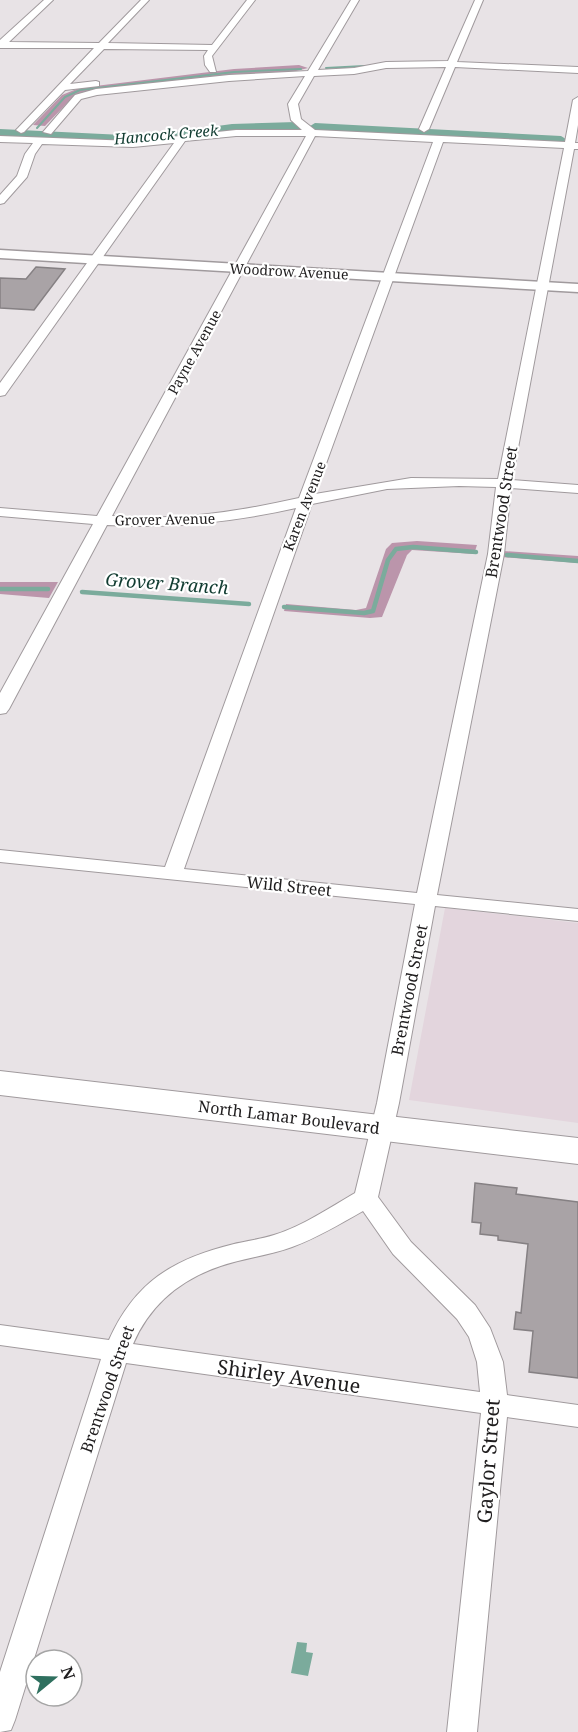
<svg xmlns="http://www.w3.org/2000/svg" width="578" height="1732" font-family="'Noto Serif',serif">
<rect width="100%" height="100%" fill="#e8e3e6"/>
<polygon fill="#e3d5dd" points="445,908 578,923 578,1123 409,1100"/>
<g fill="#bb95ab">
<polygon points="299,65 308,68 292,72 80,93 75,95 45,126 33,125 62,95 79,88 234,69"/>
<polygon points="417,541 477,545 474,554 412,550 407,555 382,617 370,618 284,611 286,604 356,610 366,608 386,549 392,543"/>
<polygon points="503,551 578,556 578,563 501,557"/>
<polygon points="0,582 58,582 49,598 0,594"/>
</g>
<polygon fill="#7bab9c" points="297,1642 307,1643 306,1652 313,1653 308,1676 291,1673"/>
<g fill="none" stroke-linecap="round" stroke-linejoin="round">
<g stroke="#7bab9c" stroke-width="2">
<polyline points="326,68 364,66"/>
<polyline points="37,128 65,97 80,90 234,72 301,69"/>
<polyline points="24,135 27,133"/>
</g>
<g stroke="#7bab9c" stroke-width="4.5">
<polyline points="507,555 578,561"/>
<polyline points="0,589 48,589"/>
<polyline points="82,592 249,604"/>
<polyline points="284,607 364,613 373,611 388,560 396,549 413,547 476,552"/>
</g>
<g fill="#7bab9c" fill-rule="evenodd">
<polygon points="296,122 304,127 302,130 232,134 166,143 123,145 0,139 0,129 123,135 166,133 232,124"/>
<polygon points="315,123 561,136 569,141 561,146 309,131 307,128"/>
</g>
</g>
<g fill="#a9a3a6" stroke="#858083" stroke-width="1.5">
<polygon points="36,267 65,269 34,310 0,308 0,278 26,279"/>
<polygon points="475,1183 517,1188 516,1194 578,1202 578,1378 529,1372 533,1331 514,1329 516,1312 521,1313 528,1244 498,1240 498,1236 480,1234 481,1223 472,1222"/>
</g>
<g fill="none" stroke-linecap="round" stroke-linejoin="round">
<defs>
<g id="minor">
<polygon points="44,0 53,0 9,42 99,43 141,0 149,0 108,43 212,45 247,0 255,0 212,56 216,72 210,72 205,65 204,56 208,50 104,49 70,84 96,81 99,82 99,86 65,90 24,132 21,133 16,130 18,128 94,48 0,48 0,40"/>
<path d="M351,0h8l-41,70 36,-2 32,-6 62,-1 27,-61h8l-26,62 121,5v6l-123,-6 -26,62 -5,3 -5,-3 27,-62 -60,1 -32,6 -40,2 -16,28 3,15 14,11 250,12 8,-42 5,-3v28l-3,18h3v6h-4l-62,331 66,5v8l-67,-5 -7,66 -67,341 141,14v12l-143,-15 -36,197 -21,94 33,45 64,63 15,23 13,34 4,33 71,10v22l-71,-10 -30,315h-30l34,-319 -355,-50 -111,357 -4,10 -11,2v-60l101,-313 -101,-14v-20l109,15c26,-58 64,-81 125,-96 13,-3 27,-5 40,-9 29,-9 55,-27 81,-42l22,-90 38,-199 -415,-42v-12l165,17 131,-359c-63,14 -124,21 -189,17l-98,184 -3,4 -6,1v-21l93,-169 -93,-8v-8l97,8 209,-380h-70l-51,5 -180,254 -5,1v-13l174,-240 -41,4 -91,-3 -7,10 -8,23 -23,26 -4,1v-9l17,-19 8,-22 8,-11 -33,-1v-6l133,5 103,-11h66l-11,-10 -3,-16 17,-28 -76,5 -132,14 -16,4 -30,35 -8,-2 32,-37 21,-6 133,-14 79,-4zM315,136l118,6 -134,356c-62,14 -123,23 -187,18zM443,142l121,6 -66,331 -87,-1 -96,16zM459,486l37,1 -8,67 -71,339 -233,-24 128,-365 75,-15zM363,1211l30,43 64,65 12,18 8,25 3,30 -347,-48c19,-44 55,-70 101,-82 19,-5 39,-8 58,-15 25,-9 48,-23 71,-36z"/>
</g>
<polygon id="tertiary" points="0,250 578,284 578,292 0,258"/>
<polygon id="primary" points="0,1071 578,1138 578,1164 0,1095"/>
</defs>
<use href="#minor" stroke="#a09a9d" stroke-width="2"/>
<use href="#tertiary" stroke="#a09a9d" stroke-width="3"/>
<use href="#primary" stroke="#a09a9d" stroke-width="2"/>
<use href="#minor" fill="#fff" fill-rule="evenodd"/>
<use href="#tertiary" fill="#fff" fill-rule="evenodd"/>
<use href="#primary" fill="#fff" fill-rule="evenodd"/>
</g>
<g text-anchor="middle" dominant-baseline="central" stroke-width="4.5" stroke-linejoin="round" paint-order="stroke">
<g font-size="14" fill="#1f1d1e" stroke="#fff">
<text transform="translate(289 271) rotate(3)">Woodrow Avenue</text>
<text transform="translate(194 352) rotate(-61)">Payne Avenue</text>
<text transform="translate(304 506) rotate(-69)">Karen Avenue</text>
<text transform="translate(165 519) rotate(-1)">Grover Avenue</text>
</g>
<g font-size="15" font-style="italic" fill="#113c31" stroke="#fff">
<text transform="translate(166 134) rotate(-5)">Hancock Creek</text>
</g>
<g font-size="16" fill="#1f1d1e" stroke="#fff">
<text transform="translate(501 512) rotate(-81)">Brentwood Street</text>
<text transform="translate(289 886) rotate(6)">Wild Street</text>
<text transform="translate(409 990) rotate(-79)">Brentwood Street</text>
<text transform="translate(289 1117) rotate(7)">North Lamar Boulevard</text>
<text transform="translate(107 1389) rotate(-71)">Brentwood Street</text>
</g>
<g font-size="18" font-style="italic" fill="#113c31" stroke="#fff">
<text transform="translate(167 583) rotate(4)">Grover Branch</text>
</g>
<g font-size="20" fill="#1f1d1e" stroke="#fff">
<text transform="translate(289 1376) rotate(8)">Shirley Avenue</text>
<text transform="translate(488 1461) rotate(-86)">Gaylor Street</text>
</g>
</g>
<g transform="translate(54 1678) rotate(71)"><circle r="28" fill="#ffffff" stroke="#a5a5a5" stroke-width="1.5"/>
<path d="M0-4.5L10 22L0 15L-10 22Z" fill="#2f705f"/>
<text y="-9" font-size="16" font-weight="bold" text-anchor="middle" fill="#1f1d1e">N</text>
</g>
</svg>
